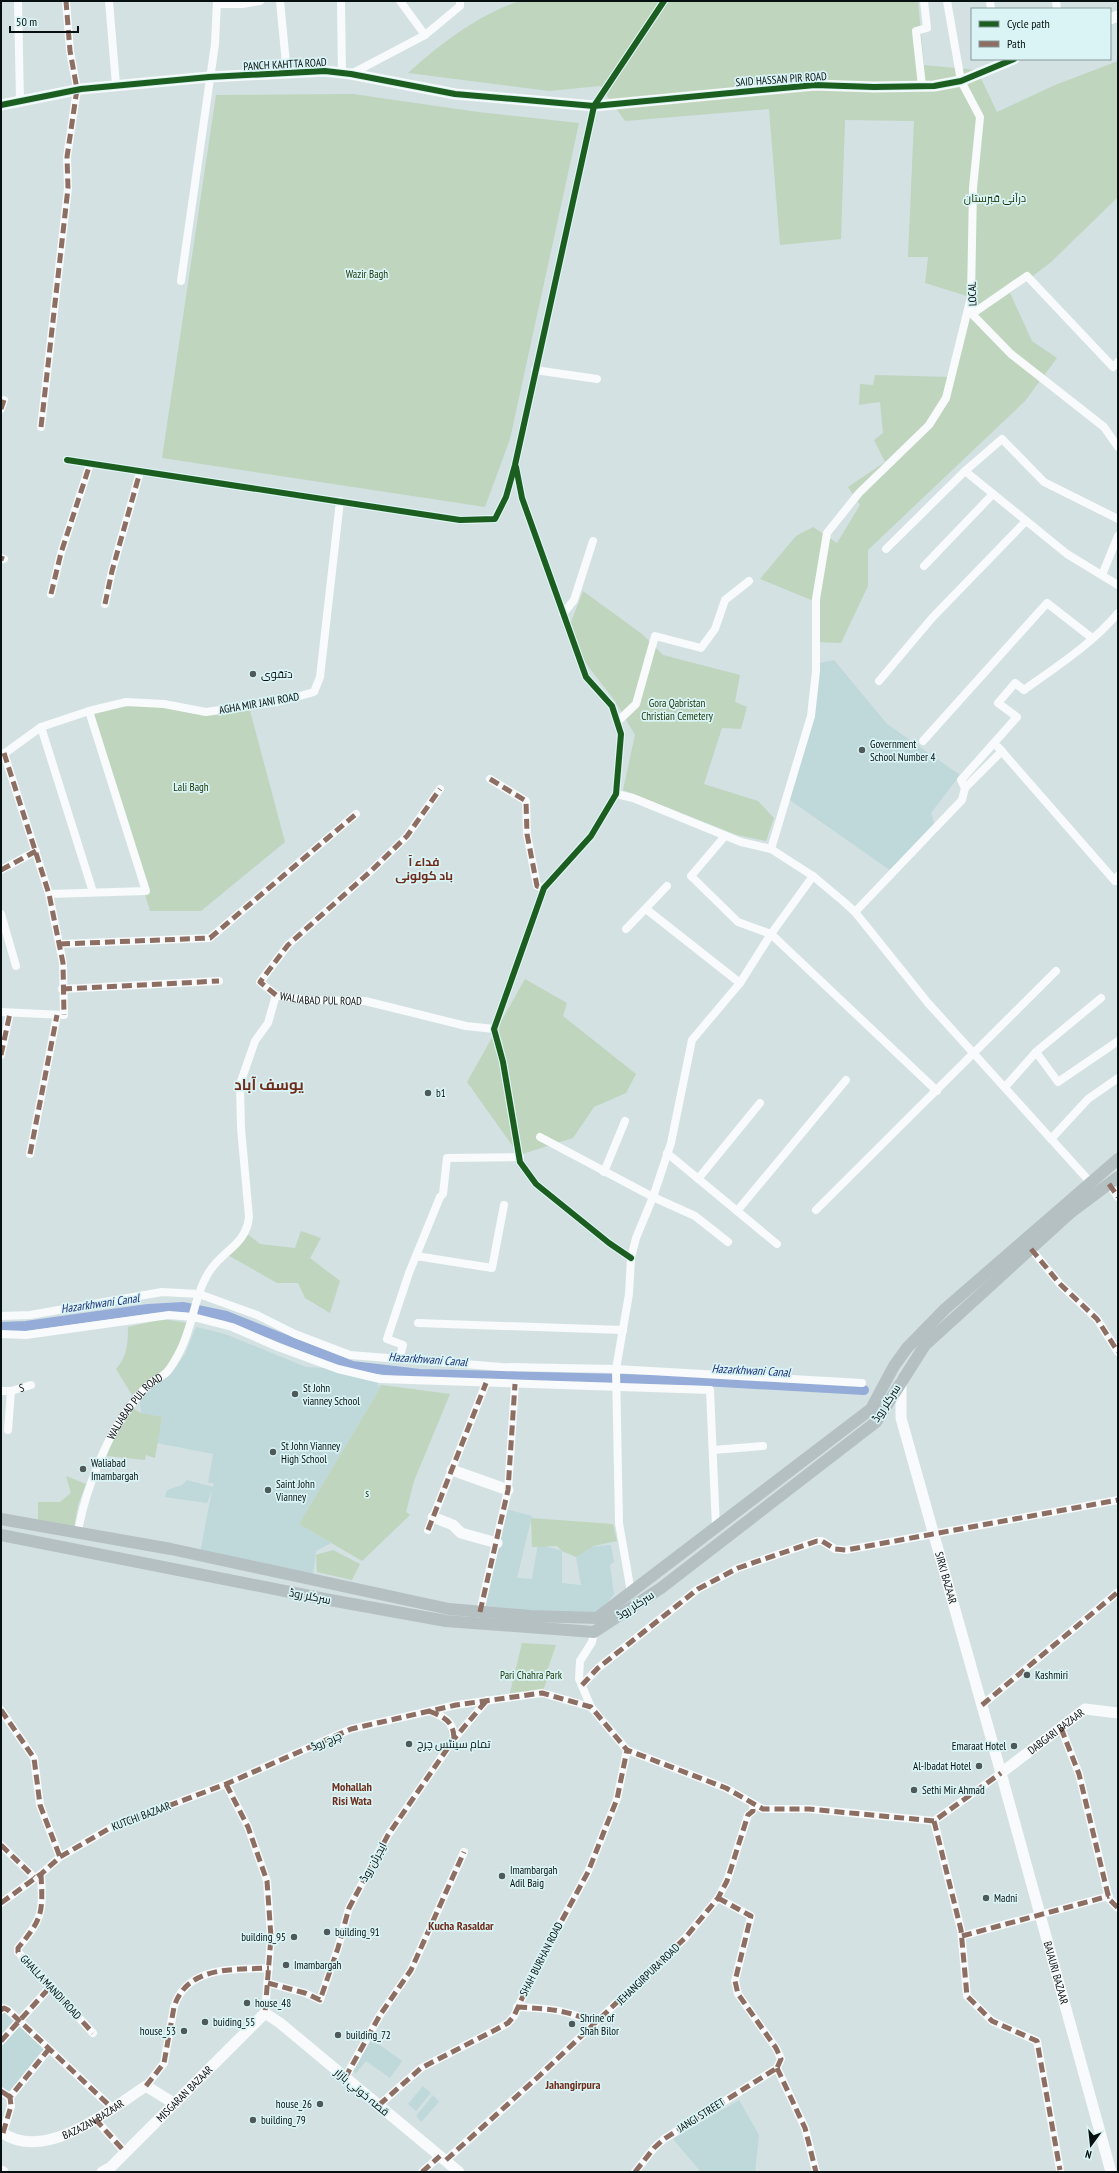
<svg xmlns="http://www.w3.org/2000/svg" width="1119" height="2173" font-family="'PT Sans Narrow',Cairo,sans-serif">
<rect width="100%" height="100%" fill="#d3e1e2"/>
<g fill="#bfd8da">
<polygon points="834,660 887,724 960,775 931,813 937,833 894,873 787,798 811,716 816,664"/>
<polygon points="196,1327 225,1334 306,1367 338,1369 380,1379 377,1386 382,1385 299,1524 331,1543 316,1551 313,1575 200,1553 212,1490 207,1503 165,1497 167,1490 182,1485 187,1480 213,1487 214,1483 208,1483 213,1454 157,1443 162,1418 141,1413 140,1401 153,1387 170,1375 185,1354"/>
<polygon points="506,1509 532,1516 517,1578 532,1579 538,1544 562,1551 562,1583 581,1585 576,1557 584,1547 611,1545 614,1562 610,1565 614,1594 597,1618 485,1606"/>
<polygon points="4,2011 47,2050 9,2095 1,2089 1,2015"/>
<polygon points="370,2038 402,2061 390,2078 366,2061 356,2073 351,2071"/>
<polygon points="423,2086 431,2093 416,2111 408,2104"/>
<polygon points="433,2095 439,2102 421,2122 416,2116"/>
<polygon points="739,2100 759,2135 755,2172 701,2172 673,2139"/>
</g>
<g fill="#bfd5be">
<path d="M520,1h398l6,64 53,5 20,42 58,-27 63,-24v136l-68,66 -40,30 22,48 25,17 -32,43 -157,149v36l-27,57 -25,-1v-40l-56,-23 36,-43 17,-9 24,16 23,-38 -12,-18 37,-25 -11,-22 9,-7 -3,-31 -21,3 1,-21 13,1 2,-10 76,2 19,-80 -45,-14 3,-26h-20l6,-136 -69,-1 -4,119 -61,6 -11,-136 -144,12 -25,-35 -51,5 -141,-18c32,-29 71,-59 112,-72z"/>
<polygon points="353,94 478,112 579,123 510,439 485,507 162,458 216,95"/>
<polygon points="583,591 642,634 663,655 740,675 735,702 747,707 741,729 722,728 704,784 758,801 774,818 766,841 737,835 623,790 635,735 615,701 584,661 569,627"/>
<polygon points="126,702 206,712 249,707 285,842 201,911 150,911 89,711"/>
<polygon points="525,979 567,1003 563,1016 636,1074 626,1093 594,1107 573,1138 519,1155 467,1082"/>
<polygon points="301,1231 321,1238 310,1258 340,1281 330,1313 305,1298 298,1283 277,1283 224,1253 245,1232 260,1244 295,1248"/>
<path d="M163,1319l25,4c-6,15 -12,35 -24,47 -10,9 -22,16 -32,25l-16,-26c11,-12 12,-25 12,-42z"/>
<polygon points="382,1385 450,1394 414,1481 406,1512 410,1515 362,1561 299,1524"/>
<polygon points="134,1409 141,1413 162,1417 155,1458 146,1455 145,1460 107,1456 111,1443"/>
<polygon points="66,1476 86,1484 78,1505 74,1528 38,1521 38,1502 60,1502 71,1493"/>
<polygon points="531,1518 613,1524 617,1541 593,1546 576,1557 562,1551 557,1546 532,1547"/>
<polygon points="333,1550 360,1564 352,1580 317,1572 316,1555"/>
<polygon points="522,1643 556,1645 547,1671 550,1672 542,1693 509,1697"/>
</g>
<g fill="none" stroke-linecap="round" stroke-linejoin="round">
<polyline stroke="#95acd8" stroke-width="10" points="1,1327 26,1326 148,1309 183,1307 226,1316 352,1366 420,1374 703,1381 864,1390"/>
<g stroke="#f8fafb" stroke-width="8">
<polyline points="18,1 20,101"/>
<polyline points="109,1 116,85"/>
<polyline points="280,1 287,74"/>
<polyline points="341,1 342,73"/>
<polyline points="400,1 425,35"/>
<polyline points="947,1 961,81 980,117 973,188 971,297 972,314 1011,354 1104,427 1118,447"/>
<polyline points="990,1 991,9"/>
<polyline points="1056,1 1057,9"/>
<polyline points="217,4 242,4 260,1"/>
<polyline points="351,74 425,35 460,6 460,1"/>
<polyline points="922,86 916,31 927,28 924,1"/>
<polyline points="181,281 215,44 217,1"/>
<polyline points="972,314 1027,276 1113,367 1118,362"/>
<polyline points="535,370 597,379"/>
<polyline points="1,409 4,400"/>
<polyline points="41,427 68,188 67,157 77,89 70,51 66,1"/>
<polyline points="67,460 460,520 495,519 506,497 515,465 594,106 664,1"/>
<polyline points="516,468 522,498 586,677 612,706 621,734 616,794 591,836 544,888 494,1029 503,1062 520,1162 536,1184 609,1243 631,1258"/>
<polyline points="965,471 1067,554 1118,585"/>
<polyline points="886,549 965,471 1002,439 1044,482 1118,519"/>
<polyline points="1,558 4,559"/>
<polyline points="924,566 992,495"/>
<polyline points="1102,575 1118,536"/>
<polyline points="51,594 61,553 90,464"/>
<polyline points="105,604 112,571 140,472"/>
<polyline points="563,614 574,600 593,541"/>
<polyline points="879,681 932,618 1025,522"/>
<polyline points="617,722 636,704 655,636 701,648 715,629 725,600 749,581"/>
<polyline points="41,727 93,892"/>
<polyline points="923,741 1047,603 1092,638"/>
<polyline points="998,747 1115,881 1118,876"/>
<polyline points="1,756 41,727 89,711 126,702 164,704 206,712 278,702 314,692 320,677 340,501"/>
<polyline points="490,779 526,801 527,834 537,886 544,888"/>
<path d="M965,788l-4,-8 56,-63 -19,-14 17,-20 9,7c32,-23 68,-46 94,-77"/>
<polyline points="616,794 633,798 741,842 771,849 813,876 844,902 855,912 928,1003 1091,1183"/>
<polyline points="725,836 691,876 738,922 771,934 937,1091"/>
<polyline points="771,849 811,716 816,671 816,599 827,533 859,493 929,425 946,398 971,297"/>
<polyline points="1,870 36,851"/>
<polyline points="49,894 146,891 89,711"/>
<polyline points="646,909 740,983"/>
<polyline points="855,912 962,800 965,788 1002,751"/>
<polyline points="1,914 16,966"/>
<polyline points="626,929 667,886"/>
<polyline points="60,944 210,938 356,814"/>
<polyline points="62,989 219,981"/>
<polyline points="276,995 260,982 288,945 372,870 407,836 440,789"/>
<polyline points="1,1012 64,1015 63,963 49,894 4,753"/>
<polyline points="1036,1052 1058,1082 1118,1041"/>
<polyline points="1,1055 10,1013"/>
<polyline points="1005,1087 1037,1051 1101,998"/>
<polyline points="540,1137 653,1197 695,1216 728,1242"/>
<polyline points="1051,1139 1088,1099 1118,1078"/>
<polyline points="667,1153 777,1244"/>
<polyline points="30,1154 57,1015"/>
<polyline points="604,1172 625,1121"/>
<polyline points="698,1179 760,1103"/>
<polyline points="1109,1184 1118,1197"/>
<polyline points="816,1210 1056,971"/>
<polyline points="737,1211 846,1080"/>
<polyline points="1031,1249 1060,1284 1097,1319 1118,1352"/>
<polyline points="416,1256 492,1268 504,1205"/>
<polyline points="1,1316 30,1315 162,1292 199,1294 257,1315 295,1334 350,1355 502,1367 616,1369 862,1383"/>
<polyline points="418,1323 623,1330"/>
<polyline points="1,1334 26,1335 169,1315 193,1317 232,1327 278,1347 338,1369 380,1379 710,1390 716,1528"/>
<polyline points="399,1359 403,1345 387,1339 409,1273 440,1197 443,1194 447,1158 520,1157"/>
<path id="s1" d="M1,1391h10l20,-6"/>
<polyline points="8,1430 11,1391"/>
<polyline points="713,1450 763,1446"/>
<polyline points="428,1530 486,1383"/>
<path id="s2" d="M78,1532c6,-38 29,-98 54,-128 5,-6 10,-13 15,-18 6,-6 15,-9 20,-14 5,-6 10,-15 13,-21 13,-25 14,-55 29,-79 14,-22 37,-27 40,-55l-8,-89 -1,-44 15,-43 13,-18 8,-28 29,5 60,1 101,25 28,3"/>
<polyline points="631,1592 619,1523 616,1369 629,1294 631,1258 636,1238 653,1197 671,1143 692,1040 740,983 771,934 813,876"/>
<polyline points="480,1612 508,1490 515,1384"/>
<polyline points="594,1632 592,1642 580,1661 579,1679 591,1707 627,1750 726,1788 763,1809 809,1809 934,1821 1001,1773"/>
<polyline points="582,1685 598,1668 698,1589 738,1568 817,1541 822,1541 835,1549 846,1550 1118,1500"/>
<polyline points="982,1705 1118,1592"/>
<polyline points="1,1710 34,1758 40,1805 60,1857"/>
<path d="M430,1711c14,6 24,10 24,28"/>
<polyline points="1061,1728 1079,1774 1109,1899 1118,1908"/>
<polyline points="226,1784 248,1827 267,1881 271,1937 265,2013"/>
<polyline points="934,1821 961,1930 967,1996 992,2021 1037,2041 1060,2170"/>
<polyline points="1,1845 34,1877"/>
<path d="M41,1874c2,39 2,44 -23,74v4l75,81"/>
<polyline points="718,1898 751,1916 735,1981 738,1994 776,2048 781,2059 777,2068"/>
<polyline points="1,1903 41,1874 60,1857 110,1828 226,1784 351,1729 456,1705 542,1693 591,1707"/>
<polyline points="962,1936 1109,1896"/>
<polyline points="268,1983 305,1993 320,2000 338,1948 349,1908 388,1835 454,1739 487,1700"/>
<path d="M517,2007c33,2 47,2 78,16"/>
<polyline points="1,2010 4,2008 8,2010 112,2108"/>
<polyline points="1,2041 51,1986"/>
<polyline points="777,2068 805,2128 816,2172"/>
<polyline points="345,2078 380,2015 411,1970 464,1852"/>
<path d="M146,2086l18,-23 10,-56c13,-42 60,-37 95,-39"/>
<polyline points="1,2091 10,2097"/>
<polyline points="379,2105 421,2068 497,2029 508,2023 514,2016 534,1972 588,1872 617,1799 627,1750"/>
<polyline points="95,2119 125,2152"/>
<polyline points="3,2133 11,2106 10,2097 49,2049"/>
<polyline points="446,2160 538,2077 685,1938 718,1898 727,1881 748,1815 753,1811 753,1805"/>
<polyline points="422,2172 440,2156"/>
<polyline points="635,2172 654,2148 664,2139 777,2068"/>
</g>
<g stroke="#f8fafb" stroke-width="11">
<polyline points="1110,19 1118,16"/>
<polyline points="1,105 81,89 209,77 325,71 351,74 455,94 594,106 815,85 874,87 934,86 961,81 1014,59"/>
<path id="s3" d="M901,1381v37l100,355 110,399"/>
<polyline points="452,1470 508,1490"/>
<polyline points="433,1517 453,1525 461,1533 497,1543"/>
<path id="s4" d="M1001,1773l84,-64 33,4"/>
<path id="s5" d="M1,2132c44,32 108,-22 145,-46l29,18"/>
<polyline points="1,2171 3,2172"/>
<path id="s6" d="M102,2172l9,-5 154,-154 15,10 179,149"/>
</g>
<g stroke="#b5c0c3" stroke-width="12">
<polyline points="1,1519 171,1549 449,1609 530,1616 597,1618 871,1409 894,1366 907,1348 945,1309 1118,1159"/>
<polyline points="1,1535 330,1600 446,1621 594,1632 661,1588 876,1422 925,1345 1070,1213 1118,1177"/>
</g>
<g stroke="#8d6e63" stroke-width="5" stroke-dasharray="10 5" stroke-linecap="butt">
<polyline points="1,409 4,400"/>
<polyline points="41,427 68,188 67,157 77,89 70,51 66,1"/>
<polyline points="1,558 4,559"/>
<polyline points="51,594 61,553 90,464"/>
<polyline points="105,604 112,571 140,472"/>
<polyline points="4,753 49,894 63,963 64,1015"/>
<polyline points="490,779 526,801 527,834 537,886 544,888"/>
<polyline points="1,870 36,851"/>
<polyline points="60,944 210,938 356,814"/>
<polyline points="62,989 219,981"/>
<polyline points="276,995 260,982 288,945 372,870 407,836 440,789"/>
<polyline points="1,1055 10,1013"/>
<polyline points="30,1154 57,1015"/>
<polyline points="1109,1184 1118,1197"/>
<polyline points="1031,1249 1060,1284 1097,1319 1118,1352"/>
<polyline points="428,1530 486,1383"/>
<polyline points="480,1612 508,1490 515,1384"/>
<polyline points="582,1685 598,1668 698,1589 738,1568 817,1541 822,1541 835,1549 846,1550 1118,1500"/>
<polyline points="982,1705 1118,1592"/>
<polyline points="1,1710 34,1758 40,1805 60,1857"/>
<path d="M429,1711c15,6 25,10 25,28"/>
<polyline points="1061,1728 1079,1774 1109,1899 1118,1908"/>
<polyline points="226,1784 248,1827 267,1881 271,1937 265,2013"/>
<polyline points="934,1821 961,1930 967,1996 992,2021 1037,2041 1060,2170"/>
<polyline points="1,1845 34,1877"/>
<path d="M41,1874c2,39 2,44 -23,74v4l75,81"/>
<polyline points="718,1898 751,1916 735,1981 738,1994 776,2048 781,2059 777,2068"/>
<polyline points="1,1903 41,1874 60,1857 110,1828 226,1784 351,1729 456,1705 542,1693 591,1707 627,1750 726,1788 763,1809 809,1809 934,1821 1001,1773"/>
<polyline points="962,1936 1109,1896"/>
<polyline points="268,1983 305,1993 320,2000 338,1948 349,1908 388,1835 454,1739 487,1700"/>
<path d="M517,2007c33,2 47,2 78,16"/>
<polyline points="1,2010 4,2008 8,2010 112,2108"/>
<polyline points="1,2041 51,1986"/>
<polyline points="777,2068 805,2128 816,2172"/>
<polyline points="345,2078 380,2015 411,1970 464,1852"/>
<path d="M146,2086l18,-23 10,-56c13,-42 60,-37 95,-39"/>
<polyline points="1,2091 10,2097"/>
<polyline points="379,2105 421,2068 497,2029 508,2023 514,2016 534,1972 588,1872 617,1799 627,1750"/>
<polyline points="95,2119 125,2152"/>
<polyline points="3,2133 11,2106 10,2097 49,2049"/>
<polyline points="446,2160 538,2077 685,1938 718,1898 727,1881 748,1815 753,1811 753,1805"/>
<polyline points="422,2172 440,2156"/>
<polyline points="635,2172 654,2148 664,2139 777,2068"/>
</g>
<defs>
<g id="cycleway">
<polyline points="1,105 81,89 209,77 325,71 351,74 455,94 594,106 815,85 874,87 934,86 961,81 1014,59"/>
<polyline points="67,460 460,520 495,519 506,497 515,465 594,106 664,1"/>
<polyline points="516,467 522,498 586,677 612,706 621,734 616,794 591,836 544,888 494,1029 503,1062 520,1162 536,1184 609,1243 631,1258"/>
</g>
</defs>
<use href="#cycleway" stroke="#daf4f5" stroke-width="8"/>
<use href="#cycleway" stroke="#1b5e20" stroke-width="6"/>
</g>
<g fill="#4e595a" stroke="#daf4f5" stroke-width="1.5">
<circle cx="253" cy="674" r="4"/>
<circle cx="862" cy="750" r="4"/>
<circle cx="428" cy="1093" r="4"/>
<circle cx="295" cy="1394" r="4"/>
<circle cx="273" cy="1452" r="4"/>
<circle cx="83" cy="1469" r="4"/>
<circle cx="268" cy="1490" r="4"/>
<circle cx="1027" cy="1675" r="4"/>
<circle cx="409" cy="1744" r="4"/>
<circle cx="1014" cy="1746" r="4"/>
<circle cx="979" cy="1766" r="4"/>
<circle cx="914" cy="1790" r="4"/>
<circle cx="502" cy="1876" r="4"/>
<circle cx="986" cy="1898" r="4"/>
<circle cx="327" cy="1932" r="4"/>
<circle cx="294" cy="1937" r="4"/>
<circle cx="286" cy="1965" r="4"/>
<circle cx="247" cy="2003" r="4"/>
<circle cx="205" cy="2022" r="4"/>
<circle cx="572" cy="2024" r="4"/>
<circle cx="184" cy="2031" r="4"/>
<circle cx="338" cy="2035" r="4"/>
<circle cx="320" cy="2104" r="4"/>
<circle cx="253" cy="2120" r="4"/>
</g>
<g text-anchor="middle" dominant-baseline="central" stroke-width="3.5" stroke-linejoin="round" paint-order="stroke">
<g font-size="11" fill="#071010" stroke="#daf4f5">
<text transform="translate(285 64) rotate(-3)">PANCH KAHTTA ROAD</text>
<text transform="translate(781 79) rotate(-4)">SAID HASSAN PIR ROAD</text>
<text transform="translate(972 294) rotate(-92)">LOCAL</text>
<text transform="translate(259 703) rotate(-10)">AGHA MIR JANI ROAD</text>
<text stroke="none"><textPath href="#s2" startOffset="642">WALIABAD PUL ROAD</textPath></text>
<text stroke="none"><textPath href="#s1" startOffset="21">S</textPath></text>
<text transform="translate(886 1403) rotate(-57)">سرکلر روڈ</text>
<text stroke="none"><textPath href="#s2" startOffset="140">WALIABAD PUL ROAD</textPath></text>
<text stroke="none"><textPath href="#s3" startOffset="203">SIRKI BAZAAR</textPath></text>
<text transform="translate(310 1596) rotate(11)">سرکلر روڈ</text>
<text transform="translate(635 1605) rotate(-33)">سرکلر روڈ</text>
<text stroke="none"><textPath href="#s4" startOffset="69">DABGARI BAZAAR</textPath></text>
<text transform="translate(326 1741) rotate(-23)">چرچ روڈ</text>
<text transform="translate(141 1816) rotate(-21)">KUTCHI BAZAAR</text>
<text transform="translate(373 1862) rotate(-61)">ایجرٹن روڈ</text>
<text transform="translate(541 1959) rotate(-63)">SHAH BURHAN ROAD</text>
<text stroke="none"><textPath href="#s3" startOffset="613">BAJAURI BAZAAR</textPath></text>
<text transform="translate(648 1974) rotate(-44)">JEHANGIRPURA ROAD</text>
<text transform="translate(51 1987) rotate(47)">GHALLA MANDI ROAD</text>
<text transform="translate(362 2092) rotate(40)">قصہ خوني بازار</text>
<text stroke="none"><textPath href="#s6" startOffset="114">MISGARAN BAZAAR</textPath></text>
<text transform="translate(701 2115) rotate(-32)">JANGI STREET</text>
<text stroke="none"><textPath href="#s5" startOffset="99">BAZAZAN BAZAAR</textPath></text>
</g>
<g font-size="11" fill="#1a3406" stroke="#daf4f5">
<text x="995" y="198">درآنی قبرستان</text>
<text x="367" y="274">Wazir Bagh</text>
<text x="677" y="703">Gora Qabristan<tspan x="677" dy="13">Christian Cemetery</tspan></text>
<text x="191" y="787">Lali Bagh</text>
<text x="367" y="1493">s</text>
<text x="531" y="1675">Pari Chahra Park</text>
</g>
<g font-size="11" fill="#071010" stroke="#daf4f5" text-anchor="start">
<text x="261" y="674">دتقوى</text>
<text x="870" y="744">Government<tspan x="870" dy="13">School Number 4</tspan></text>
<text x="436" y="1093">b1</text>
<text x="303" y="1388">St John<tspan x="303" dy="13">vianney School</tspan></text>
<text x="281" y="1446">St John Vianney<tspan x="281" dy="13">High School</tspan></text>
<text x="91" y="1463">Waliabad<tspan x="91" dy="13">Imambargah</tspan></text>
<text x="276" y="1484">Saint John<tspan x="276" dy="13">Vianney</tspan></text>
<text x="1035" y="1675">Kashmiri</text>
<text x="417" y="1744">تمام سینٹس چرچ</text>
<text x="1006" y="1746" text-anchor="end">Emaraat Hotel</text>
<text x="971" y="1766" text-anchor="end">Al-Ibadat Hotel</text>
<text x="922" y="1790">Sethi Mir Ahmad</text>
<text x="510" y="1870">Imambargah<tspan x="510" dy="13">Adil Baig</tspan></text>
<text x="994" y="1898">Madni</text>
<text x="335" y="1932">building_91</text>
<text x="286" y="1937" text-anchor="end">building_95</text>
<text x="294" y="1965">Imambargah</text>
<text x="255" y="2003">house_48</text>
<text x="580" y="2018">Shrine of<tspan x="580" dy="13">Shah Bilor</tspan></text>
<text x="213" y="2022">buiding_55</text>
<text x="176" y="2031" text-anchor="end">house_53</text>
<text x="346" y="2035">building_72</text>
<text x="312" y="2104" text-anchor="end">house_26</text>
<text x="261" y="2120">building_79</text>
</g>
<g font-size="12" font-weight="bold" fill="#6f2c1a" stroke="#daf4f5">
<text x="424" y="861">فداء آ<tspan x="424" dy="14">باد کولونی</tspan></text>
<text x="352" y="1786">Mohallah<tspan x="352" dy="14">Risi Wata</tspan></text>
<text x="461" y="1925">Kucha Rasaldar</text>
<text x="573" y="2084">Jahangirpura</text>
</g>
<g font-size="12" font-style="italic" fill="#1b307a" stroke="#daf4f5">
<text transform="translate(100 1303) rotate(-8)">Hazarkhwani Canal</text>
<text transform="translate(428 1359) rotate(4)">Hazarkhwani Canal</text>
<text transform="translate(751 1370) rotate(3)">Hazarkhwani Canal</text>
</g>
<g font-size="15" font-weight="bold" fill="#6f2c1a" stroke="#daf4f5">
<text x="269" y="1084">یوسف آباد</text>
</g>
</g>
<rect width="1119" height="2173" fill="none" stroke="#071010" stroke-width="4"/>
<rect x="971" y="8" width="140" height="52" fill="#daf4f5" stroke="#869999"/>
<rect x="979" y="21" width="20" height="6" fill="#1b5e20" stroke="#869999"/>
<text x="1007" y="28" font-size="12" fill="#071010">Cycle path</text>
<rect x="979" y="41" width="20" height="6" fill="#8d6e63" stroke="#869999"/>
<text x="1007" y="48" font-size="12" fill="#071010">Path</text>
<g transform="translate(1091 2145) rotate(195)" stroke="#daf4f5" stroke-width="3" paint-order="stroke">
<path d="M0-3L7 15L0 10L-7 15Z" fill="#071010"/>
<text y="-6" font-size="11" font-weight="bold" text-anchor="middle" fill="#071010">N</text>
</g>
<path d="M10 26v6h68v-6" fill="none" stroke="#071010" stroke-width="2"/>
<text x="16" y="26" font-size="12" fill="#071010" stroke="#daf4f5" stroke-width="3" paint-order="stroke">50 m</text>
</svg>
